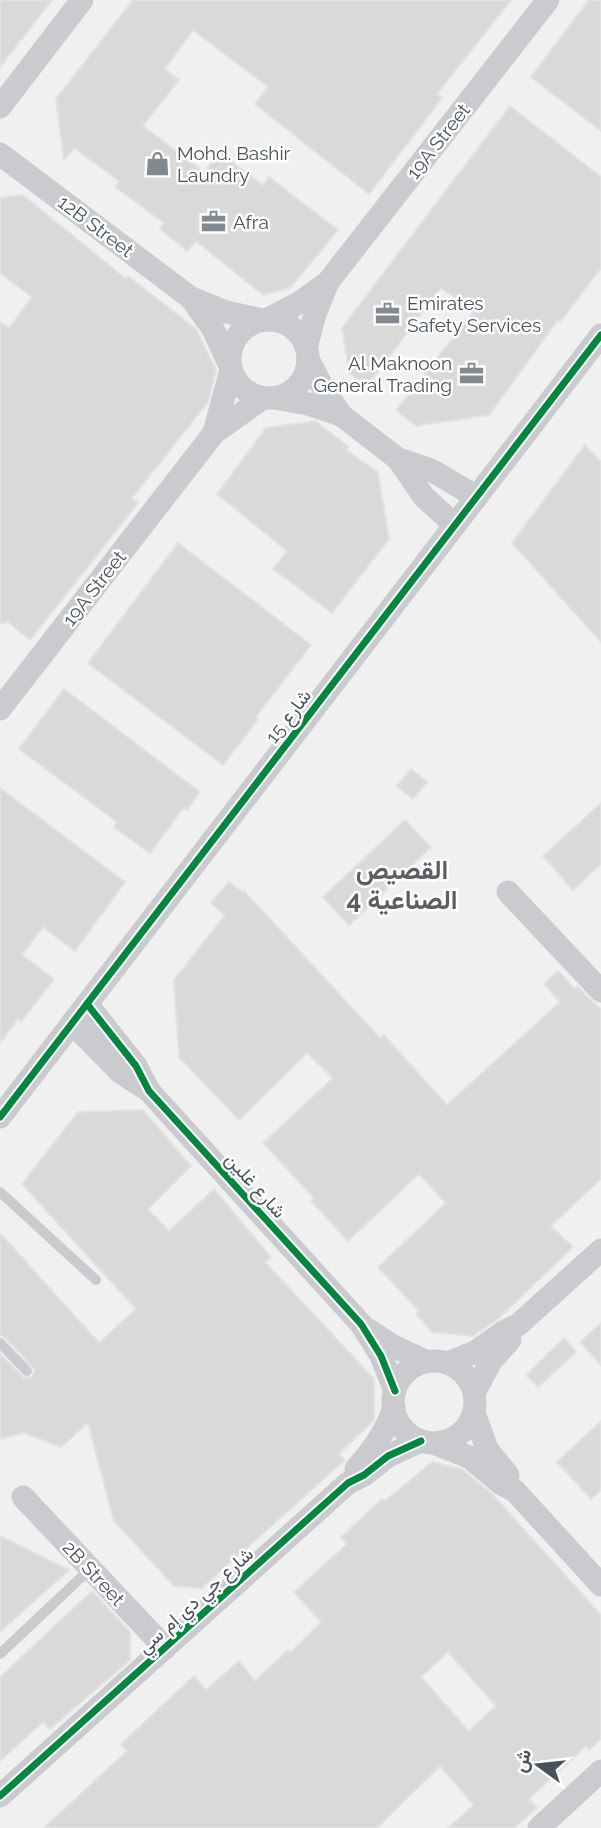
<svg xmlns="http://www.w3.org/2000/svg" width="601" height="1828" font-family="Raleway,Vazirmatn,sans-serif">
<rect width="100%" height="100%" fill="#f0f0f0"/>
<g fill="#d9d9da" stroke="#e1e2e3" stroke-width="2" fill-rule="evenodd">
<polygon points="0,0 52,0 0,67"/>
<polygon points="133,0 511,0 437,94 442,98 369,194 255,104 268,87 193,30 165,69 179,80 143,126 204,172 220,153 263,185 269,177 338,230 291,287 263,295 196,241 187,251 160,229 164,223 115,187 119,181 74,148 64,160 56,99"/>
<polygon points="589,0 601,0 601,131 531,77"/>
<polygon points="510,106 601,177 601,268 560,322 558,320 489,415 416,426 396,410 474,311 441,288 367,386 349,373 342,328"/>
<polygon points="23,195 126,279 128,276 196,329 216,370 208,402 132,498 138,503 30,640 8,622 0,624 0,322 9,328 32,297 0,273 0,198"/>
<polygon points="315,421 349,447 346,450 378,472 389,539 332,613 273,569 287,551 217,494 266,428"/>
<polygon points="585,445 601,462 601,642 512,543"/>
<polygon points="178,543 311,645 256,717 258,719 223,765 88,663"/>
<polygon points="64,689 200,792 187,810 184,807 150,853 114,827 117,822 19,749"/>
<polygon points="411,769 427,782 413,799 397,786"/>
<polygon points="0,788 125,882 75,951 43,927 22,955 54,979 21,1022 18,1019 0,1043"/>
<polygon points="601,803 601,864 573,890 543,856"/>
<polygon points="405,820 431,847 349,925 323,897"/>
<polygon points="229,882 243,893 244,891 380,1038 384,1035 447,1105 560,1002 544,984 558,971 575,989 577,986 601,1010 601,1179 551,1226 573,1247 498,1319 473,1336 432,1332 416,1314 419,1311 378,1267 446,1203 419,1174 348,1241 311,1201 314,1198 263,1143 333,1078 307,1053 239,1120 179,1057 174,980 225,915 211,903"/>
<polygon points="143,1110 191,1166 148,1209 169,1231 214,1189 271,1257 265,1262 374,1379 374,1420 339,1454 345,1460 202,1588 174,1586 114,1521 88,1423 61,1447 24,1433 0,1439 0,1354 24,1378 32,1377 35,1370 6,1338 0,1335 0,1233 99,1343 136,1309 22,1184 78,1112"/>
<polygon points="601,1323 601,1365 580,1342"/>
<polygon points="564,1338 576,1352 538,1387 526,1375"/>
<polygon points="601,1421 601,1490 591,1499 557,1462"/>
<path d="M432,1462l30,7 32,27 107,119v124l-12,11 -3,-4 -57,53 8,9 -23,20h-66l26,-23 -34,-39 -63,62h-333l83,-77 -6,-7 73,-68 12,14 33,-29 16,20 33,-31 2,3 31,-31 -27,-30 53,-48 -6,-7 41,-38 3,2zM448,1652l48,54 -27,25 -48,-54z"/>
<polygon points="0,1536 69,1570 0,1632"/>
<polygon points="92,1591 130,1632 130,1660 50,1729 43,1722 0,1761 0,1677"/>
</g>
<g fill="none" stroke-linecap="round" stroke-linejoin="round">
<g stroke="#c9cbce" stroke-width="10">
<polyline points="0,1192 96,1280"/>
<polyline points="0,1343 27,1371"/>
<polyline points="0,1654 90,1569"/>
</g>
<g stroke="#c9cbce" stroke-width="23">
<polyline points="0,107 82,0"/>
<polyline points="0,154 191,298 226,312 263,320"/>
<polyline points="191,298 213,329 229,364"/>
<polyline points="268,319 299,303 328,282"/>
<circle cx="269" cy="359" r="39"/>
<polyline points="306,348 315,314 328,282 548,0"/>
<polyline points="308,359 323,388 341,415 398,459 431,470 477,497"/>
<polyline points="274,398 308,404 341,415"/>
<polyline points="214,433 231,370"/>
<polyline points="398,459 424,497 455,525"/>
<polyline points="0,709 214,433 263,398"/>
<polyline points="508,892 601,991"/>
<polyline points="87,1004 136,1066 149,1091 361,1324 381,1356 395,1391"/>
<polyline points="72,1023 120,1072 148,1090"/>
<polyline points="0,1117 601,335"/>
<polyline points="369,1330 393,1346 427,1362"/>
<circle cx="434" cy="1402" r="41"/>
<polyline points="448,1363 475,1352 503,1332 518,1325 601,1250"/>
<polyline points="474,1393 491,1361 510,1340"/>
<polyline points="474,1413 487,1449 508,1475"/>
<polyline points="436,1444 469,1457 500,1483 515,1491 601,1585"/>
<path d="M356,1469c17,-20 30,-37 38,-62"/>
<polyline points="23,1497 165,1648"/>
<polyline points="0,1796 348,1483 364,1475 388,1456 421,1441"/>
<polyline points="539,1828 601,1771"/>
</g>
<defs>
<g id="cycleway">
<polyline points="87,1004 136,1066 149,1091 361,1324 381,1356 395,1391"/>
<polyline points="0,1117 601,335"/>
<polyline points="0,1796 348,1483 364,1475 388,1456 421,1441"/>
</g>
</defs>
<use href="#cycleway" stroke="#fff" stroke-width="11"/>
<use href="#cycleway" stroke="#00873e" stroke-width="7"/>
</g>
<defs>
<symbol id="shop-bare" viewBox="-9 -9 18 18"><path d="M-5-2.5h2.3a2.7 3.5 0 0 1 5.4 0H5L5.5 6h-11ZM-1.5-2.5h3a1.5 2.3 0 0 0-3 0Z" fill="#828990" stroke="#fff" stroke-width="2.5" paint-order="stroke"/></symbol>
<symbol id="office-bare" viewBox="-9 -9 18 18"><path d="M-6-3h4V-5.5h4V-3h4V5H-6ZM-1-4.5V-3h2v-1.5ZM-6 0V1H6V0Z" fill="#828990" stroke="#fff" stroke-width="2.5" paint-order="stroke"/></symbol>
</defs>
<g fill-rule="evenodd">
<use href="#shop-bare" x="140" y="146" width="35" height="35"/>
<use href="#office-bare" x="196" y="204" width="35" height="35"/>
<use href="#office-bare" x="370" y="296" width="35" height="35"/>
<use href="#office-bare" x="454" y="356" width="35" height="35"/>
</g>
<g text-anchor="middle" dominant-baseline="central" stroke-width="5" stroke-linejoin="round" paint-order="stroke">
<g font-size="19" fill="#47525c" stroke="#fff">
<text transform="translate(438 141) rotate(-52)">19A Street</text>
<text transform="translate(96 226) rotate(37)">12B Street</text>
<text transform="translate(94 588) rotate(-52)">19A Street</text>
<text transform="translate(288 716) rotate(-53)">شارع 15</text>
<text transform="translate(256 1185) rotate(48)">شارع غلين</text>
<text transform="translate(94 1573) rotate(47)">2B Street</text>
<text transform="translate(195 1600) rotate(-42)">شارع جي دي إم سي</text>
</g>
<g font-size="19" fill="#47525c" stroke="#fff" text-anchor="start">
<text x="177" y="153">Mohd. Bashir<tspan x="177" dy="22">Laundry</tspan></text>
<text x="233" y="222">Afra</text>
<text x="407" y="303">Emirates<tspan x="407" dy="22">Safety Services</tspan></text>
<text x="452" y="363" text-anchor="end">Al Maknoon<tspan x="452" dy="22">General Trading</tspan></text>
</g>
<g font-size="26" font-weight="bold" fill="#5b5f64" stroke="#fff">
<text x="402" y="870">القصيص<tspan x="402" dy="30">الصناعية 4</tspan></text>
</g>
</g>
<g transform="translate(538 1765) rotate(285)" stroke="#ffffff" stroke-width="5" paint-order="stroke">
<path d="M0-5L12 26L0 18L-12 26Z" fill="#47525c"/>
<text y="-10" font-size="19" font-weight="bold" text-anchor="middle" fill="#47525c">ش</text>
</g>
</svg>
